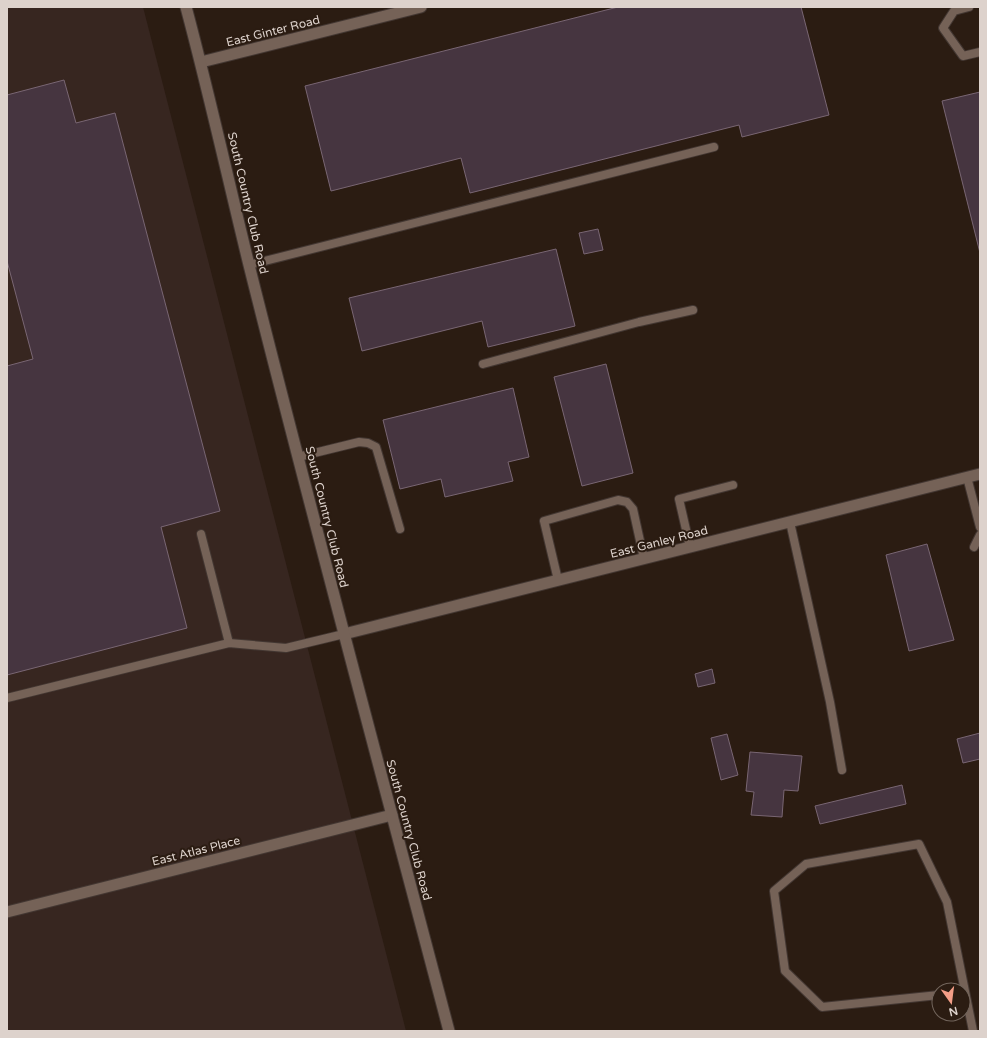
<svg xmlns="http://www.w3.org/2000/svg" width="987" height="1038" font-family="'Varela Round',sans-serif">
<rect width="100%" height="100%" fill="#2b1c12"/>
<polygon fill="#372620" points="7,7 143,7 406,1031 7,1031"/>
<g fill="#463540" stroke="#796673">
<polygon points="618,7 801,7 829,115 742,137 739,125 470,193 461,158 331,191 305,86"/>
<polygon points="64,80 76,123 115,113 220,511 161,527 187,628 7,675 7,366 33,359 7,261 7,95"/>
<polygon points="980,92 980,253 942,101"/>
<polygon points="598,229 603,250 584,254 579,233"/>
<polygon points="556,249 575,326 488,347 482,321 362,351 349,298"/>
<polygon points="606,364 633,473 582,486 554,377"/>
<polygon points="513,388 529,457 508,462 513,481 445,497 441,479 400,489 383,420"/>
<polygon points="927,544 954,640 909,651 886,555"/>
<polygon points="712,669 715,683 698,687 695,674"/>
<polygon points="980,733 980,759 963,763 957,739"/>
<polygon points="727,734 738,775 721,780 711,738"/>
<polygon points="750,752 802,756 798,791 784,790 782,817 751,815 754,792 746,791"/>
<polygon points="902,785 906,804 820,824 815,806"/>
</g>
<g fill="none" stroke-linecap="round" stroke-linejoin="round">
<defs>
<g id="service">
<polyline points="969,7 954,11 943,28 963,56 980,52"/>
<polyline points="249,265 714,147"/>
<polyline points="483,364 639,322 693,310"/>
<polyline points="298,457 359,442 368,443 376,447 400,529"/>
<polyline points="967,477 980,527"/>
<polyline points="790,522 830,702 842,770"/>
<polyline points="201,534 229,643"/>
<polyline points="690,547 679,499 733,485"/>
<polyline points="974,547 980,535"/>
<polyline points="558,580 544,521 618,500 627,502 633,509 644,559"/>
<polyline points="7,698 229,643 286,648 344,634"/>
<polyline points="939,995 822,1007 785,971 774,891 806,864 919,844 947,902 973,1031"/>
</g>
<g id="minor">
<polyline points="201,62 421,7"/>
<polyline points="344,634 980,474"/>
<polyline points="7,912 392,815"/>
</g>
<path id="tertiary" d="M186,7c23,86 42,172 63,258 64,256 133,511 200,766"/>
</defs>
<use href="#service" stroke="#433732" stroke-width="10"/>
<use href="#minor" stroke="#433732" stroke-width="13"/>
<use href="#tertiary" stroke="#433732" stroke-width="13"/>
<use href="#service" stroke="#756257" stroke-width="8"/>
<use href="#minor" stroke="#756257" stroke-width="11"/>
<use href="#tertiary" stroke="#756257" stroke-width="11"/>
</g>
<g text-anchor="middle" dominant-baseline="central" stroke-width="4" stroke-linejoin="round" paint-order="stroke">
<g font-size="12" fill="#ddd2cc" stroke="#2b1c12">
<text transform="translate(273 31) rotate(-14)">East Ginter Road</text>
<text transform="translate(248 203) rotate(77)">South Country Club Road</text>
<text transform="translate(327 517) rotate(76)">South Country Club Road</text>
<text transform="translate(659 542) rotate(-14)">East Ganley Road</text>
<text transform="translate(409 830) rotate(75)">South Country Club Road</text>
<text transform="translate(196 851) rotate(-14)">East Atlas Place</text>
</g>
</g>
<rect width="987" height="1038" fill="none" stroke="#ddd2cc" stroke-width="16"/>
<g transform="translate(951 1002) rotate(166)"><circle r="19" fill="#2b1c12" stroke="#72655c"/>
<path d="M0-3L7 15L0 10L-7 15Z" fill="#f49e87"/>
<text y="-6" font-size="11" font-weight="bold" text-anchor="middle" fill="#ddd2cc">N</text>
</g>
</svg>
